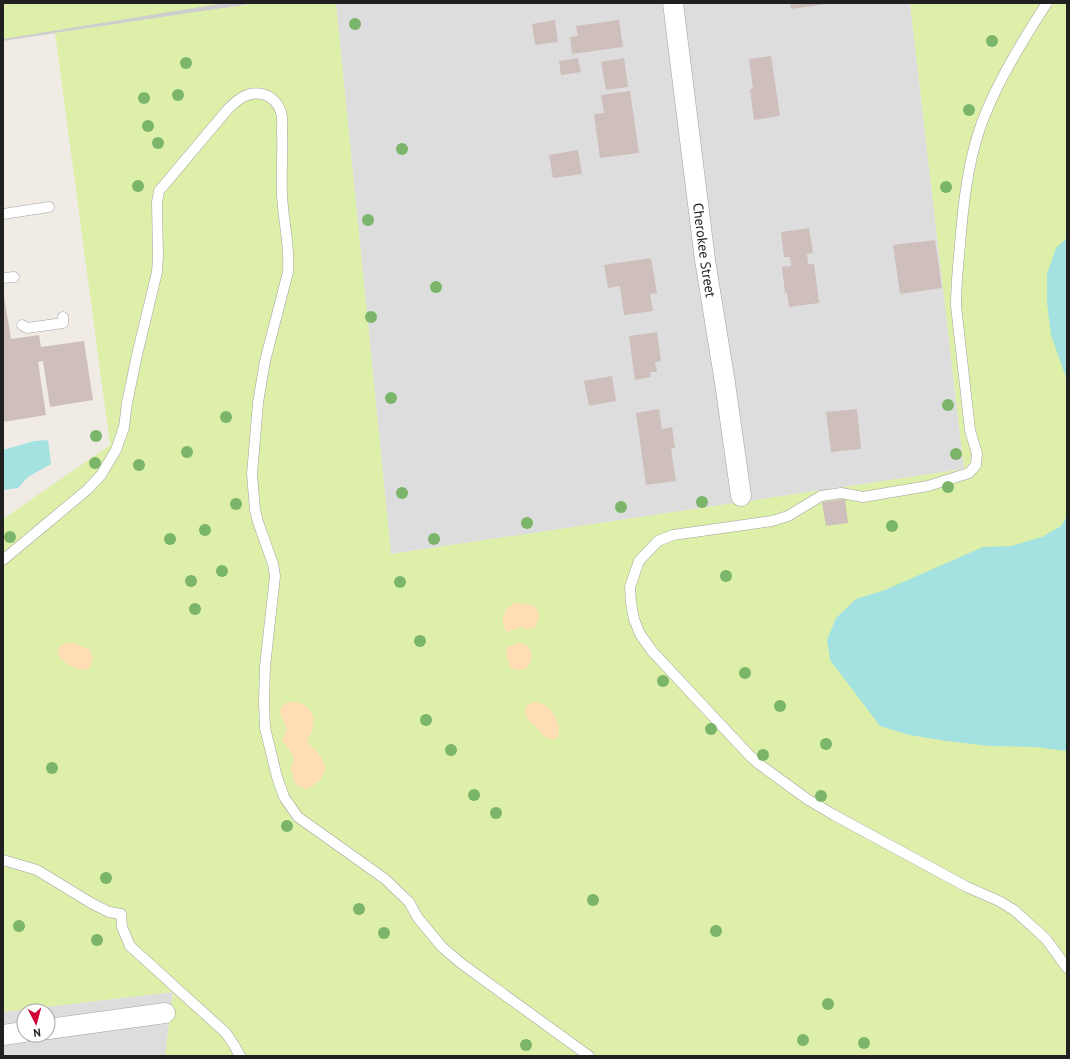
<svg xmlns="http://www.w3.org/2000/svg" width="1070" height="1059" font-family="'PT Sans',sans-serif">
<rect width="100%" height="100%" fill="#f1ebe6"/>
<g fill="#dedddd" fill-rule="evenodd">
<polygon points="336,3 910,3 964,469 391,554"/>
<path d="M173,992l-8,64h-162v-44zM24,1011h24v24h-24z"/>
</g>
<polygon fill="#cecece" points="3,3 258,3 3,41"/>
<g fill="#ddefa9">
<polygon points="3,3 225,3 3,39"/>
<polygon points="258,3 336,3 391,554 964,469 910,3 1067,3 1067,1056 165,1056 173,992 3,1012 3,519 110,445 55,33"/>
</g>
<g fill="#ffdeb6">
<path d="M515,603l15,1 7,4 2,10 -4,10 -8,1 -7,-2 -12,5 -3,-2c-5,-11 -1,-22 10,-27z"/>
<path d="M73,643l16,6 4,8 -2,9 -5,4c-12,-1 -26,-7 -29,-19 3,-7 8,-8 16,-8z"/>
<path d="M518,643c24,1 13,40 -9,23l-3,-13 2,-7z"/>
<path d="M293,702c15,1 23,11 20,26 -1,4 -5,9 -6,14 5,6 13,11 16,19 6,14 -6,24 -17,28l-7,-3 -5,-4 -3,-13 3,-12 -3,-5 -9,-11 5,-13 -6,-12 -1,-7 6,-6z"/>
<path d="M534,702c25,0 35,46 13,36 -6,-3 -8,-9 -13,-13 -7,-6 -10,-9 -8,-19z"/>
</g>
<g fill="#a3e2e0">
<polygon points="1067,238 1067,380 1051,335 1047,302 1047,274 1056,248"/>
<polygon points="48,440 51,464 28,477 18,488 3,490 3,450 34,441"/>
<polygon points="1067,516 1067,751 1035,747 990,746 947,741 909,735 880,726 830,660 827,640 836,618 856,599 885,590 983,547 1011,546 1042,537 1061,526"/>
</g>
<g fill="#cebfbc">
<polygon points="790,3 827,3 827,4 791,9"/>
<polygon points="555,20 558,42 535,45 532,24"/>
<polygon points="619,20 623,47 572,54 570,37 578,36 576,26"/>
<polygon points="771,56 780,116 754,120 750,89 753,89 749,59"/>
<polygon points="578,58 581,72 561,75 559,61"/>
<polygon points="624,58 628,87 606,90 601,62"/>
<polygon points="630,91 639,153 600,158 594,114 604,113 601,95"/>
<polygon points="578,150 582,174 553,178 549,155"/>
<polygon points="809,228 813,253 807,254 808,264 814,264 819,303 789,307 787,293 785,293 782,267 791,266 790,257 784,257 781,232"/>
<polygon points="935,240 942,288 900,294 893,245"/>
<polygon points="651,258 657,293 650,294 653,311 624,315 620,286 608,288 604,265"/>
<polygon points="3,290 11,339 39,335 41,347 84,341 93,400 50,407 43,361 38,362 46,415 3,422"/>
<polygon points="657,332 661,361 655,362 657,372 650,372 651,377 635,380 629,336"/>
<polygon points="612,376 616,401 589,406 584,381"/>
<polygon points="659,409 662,429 672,427 675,448 671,449 676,481 646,485 636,413"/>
<polygon points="857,409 861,449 831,452 826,412"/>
<polygon points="845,499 848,523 826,526 822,502"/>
</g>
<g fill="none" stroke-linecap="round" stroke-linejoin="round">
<defs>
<g id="service">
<path d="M1047,3c-25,38 -54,85 -68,128 -12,37 -16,76 -19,114 -2,20 -4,40 -4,61l14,124 7,24 -1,11 -7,8 -41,13 -65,11 -22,-4 -20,3 -33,20 -16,5 -99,14 -15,6 -19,20 -9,26 1,16 3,16 6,15 12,17 98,105 9,8 48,35 27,16 133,72 32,14 15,9 32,29 21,29"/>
<polyline points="3,214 49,207"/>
<polyline points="3,278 14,277"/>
<polyline points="22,325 27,328 63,323 63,317"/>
<path d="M3,560l85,-71 13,-14 15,-25 8,-23 3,-24 10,-48 20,-83 1,-15 -1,-55 2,-11 69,-82c10,-10 20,-18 34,-15 9,2 16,9 19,18 2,6 1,14 1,21 1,20 -1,40 0,61 1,27 8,50 6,78l-23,89 -7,42 -6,71 3,36 3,12 15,42 2,12 -10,90 -1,37 1,25 12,49 7,20 14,20 87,62 24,23 9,16 24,29 20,17 127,92"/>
<polyline points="3,860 37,870 91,903 109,912 121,914 122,927 130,946 226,1033 234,1045 240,1056"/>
</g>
<g id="minor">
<path id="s1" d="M673,3l32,257 20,123 16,113"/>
<polyline points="48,1029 165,1013"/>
<polyline points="3,1035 24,1032"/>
</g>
</defs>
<use href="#service" stroke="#a1a1a1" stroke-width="11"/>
<use href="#minor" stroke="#a1a1a1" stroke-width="21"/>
<use href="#service" stroke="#fff" stroke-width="10"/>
<use href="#minor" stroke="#fff" stroke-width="20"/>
</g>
<g fill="#7bb569">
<circle cx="355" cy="24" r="6"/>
<circle cx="992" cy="41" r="6"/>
<circle cx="186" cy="63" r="6"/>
<circle cx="178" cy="95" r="6"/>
<circle cx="144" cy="98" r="6"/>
<circle cx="969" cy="110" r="6"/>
<circle cx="148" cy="126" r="6"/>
<circle cx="158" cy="143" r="6"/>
<circle cx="402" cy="149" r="6"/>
<circle cx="138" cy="186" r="6"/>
<circle cx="946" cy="187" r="6"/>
<circle cx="368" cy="220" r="6"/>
<circle cx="436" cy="287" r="6"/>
<circle cx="371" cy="317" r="6"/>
<circle cx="391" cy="398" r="6"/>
<circle cx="948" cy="405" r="6"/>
<circle cx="226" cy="417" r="6"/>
<circle cx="96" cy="436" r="6"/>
<circle cx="187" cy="452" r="6"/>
<circle cx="956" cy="454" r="6"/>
<circle cx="95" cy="463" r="6"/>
<circle cx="139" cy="465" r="6"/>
<circle cx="948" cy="487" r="6"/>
<circle cx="402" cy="493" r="6"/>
<circle cx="702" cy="502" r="6"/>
<circle cx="236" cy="504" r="6"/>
<circle cx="621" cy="507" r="6"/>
<circle cx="527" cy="523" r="6"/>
<circle cx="892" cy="526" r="6"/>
<circle cx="205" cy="530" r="6"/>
<circle cx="10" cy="537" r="6"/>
<circle cx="170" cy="539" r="6"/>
<circle cx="434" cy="539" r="6"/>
<circle cx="222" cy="571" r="6"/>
<circle cx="726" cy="576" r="6"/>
<circle cx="191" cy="581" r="6"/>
<circle cx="400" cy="582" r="6"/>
<circle cx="195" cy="609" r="6"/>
<circle cx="420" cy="641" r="6"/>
<circle cx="745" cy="673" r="6"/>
<circle cx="663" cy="681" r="6"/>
<circle cx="780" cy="706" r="6"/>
<circle cx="426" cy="720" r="6"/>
<circle cx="711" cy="729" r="6"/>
<circle cx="826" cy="744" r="6"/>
<circle cx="451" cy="750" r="6"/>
<circle cx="763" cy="755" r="6"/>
<circle cx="52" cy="768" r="6"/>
<circle cx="474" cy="795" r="6"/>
<circle cx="821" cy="796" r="6"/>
<circle cx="496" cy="813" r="6"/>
<circle cx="287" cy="826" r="6"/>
<circle cx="106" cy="878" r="6"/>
<circle cx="593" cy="900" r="6"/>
<circle cx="359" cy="909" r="6"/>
<circle cx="19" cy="926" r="6"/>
<circle cx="716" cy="931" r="6"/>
<circle cx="384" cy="933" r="6"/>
<circle cx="97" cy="940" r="6"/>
<circle cx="828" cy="1004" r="6"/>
<circle cx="803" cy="1040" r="6"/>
<circle cx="864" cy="1043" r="6"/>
<circle cx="526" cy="1045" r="6"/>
</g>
<g text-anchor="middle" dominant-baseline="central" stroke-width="4" stroke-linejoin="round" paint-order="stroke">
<g font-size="14" fill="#202020" stroke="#fff">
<text stroke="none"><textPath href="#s1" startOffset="249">Cherokee Street</textPath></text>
</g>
</g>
<rect width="1070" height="1059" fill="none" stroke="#202020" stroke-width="8"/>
<g transform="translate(36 1023) rotate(174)"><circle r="19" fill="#ffffff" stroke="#a6a6a6"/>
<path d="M0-3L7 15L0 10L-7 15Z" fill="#d00035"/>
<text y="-6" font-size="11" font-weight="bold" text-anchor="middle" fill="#202020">N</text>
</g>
</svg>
